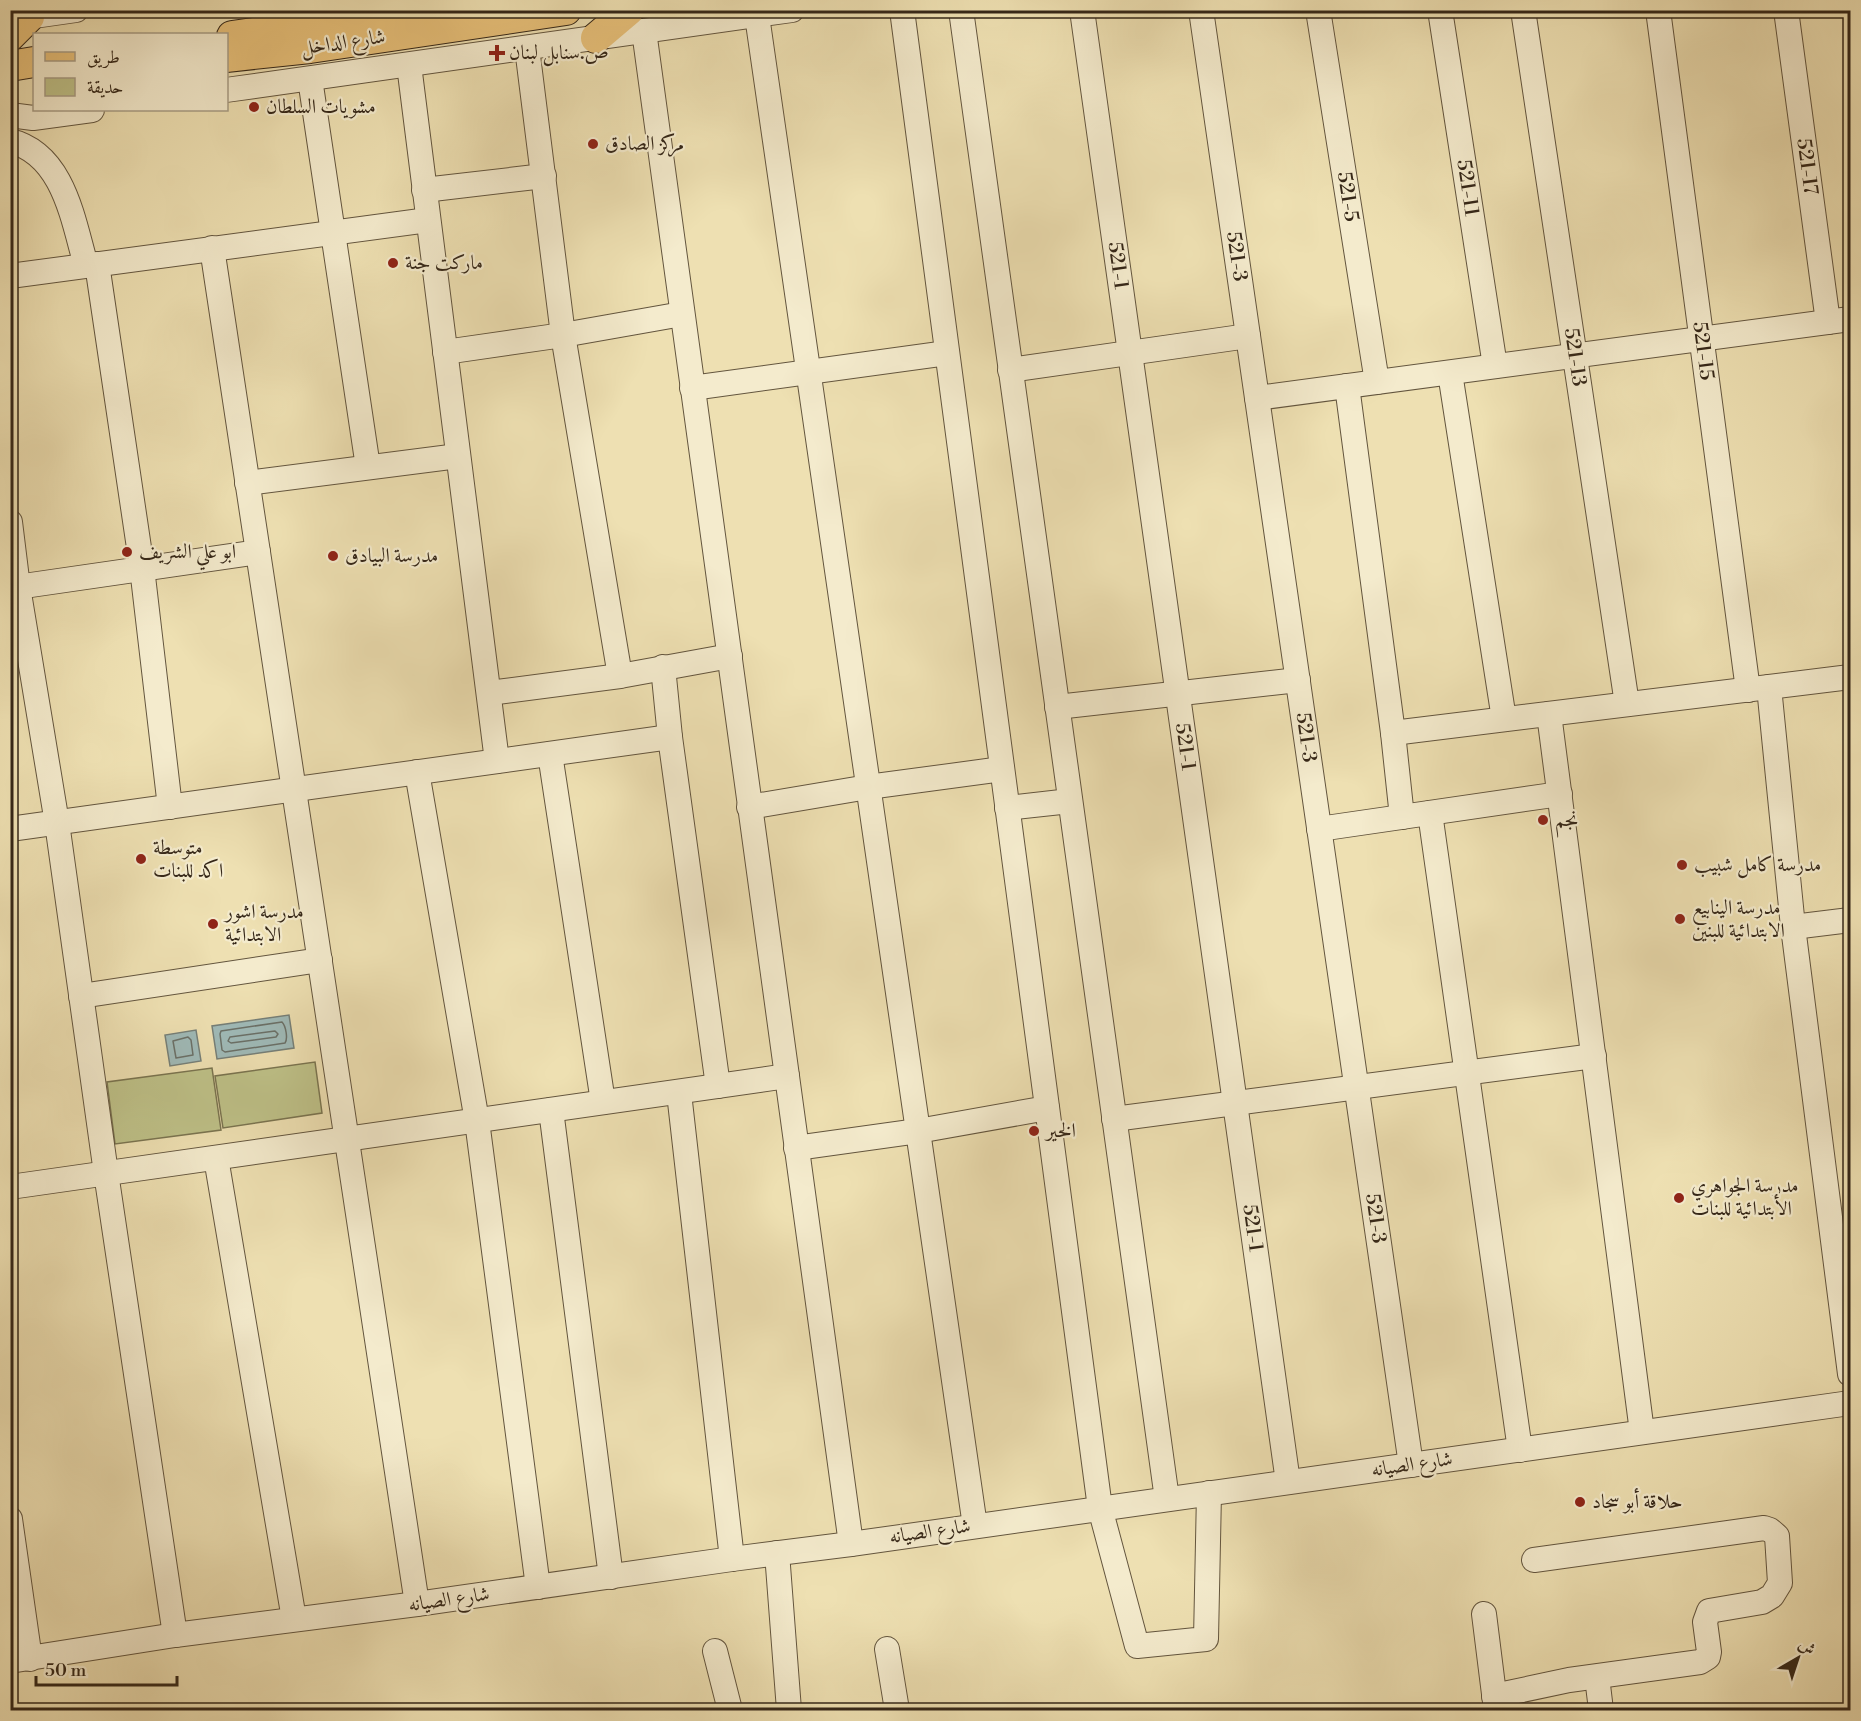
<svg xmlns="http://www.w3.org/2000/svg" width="1861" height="1721" font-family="'Libre Bodoni',Amiri,serif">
<rect width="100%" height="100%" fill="#eee0b2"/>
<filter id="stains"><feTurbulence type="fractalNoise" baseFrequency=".00333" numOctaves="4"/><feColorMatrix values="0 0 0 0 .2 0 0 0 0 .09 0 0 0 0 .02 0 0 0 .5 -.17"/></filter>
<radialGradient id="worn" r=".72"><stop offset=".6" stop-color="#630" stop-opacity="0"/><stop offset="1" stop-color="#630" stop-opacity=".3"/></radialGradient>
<g fill="#bec188" stroke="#7a7450" stroke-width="1.5">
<polygon points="315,1062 322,1113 223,1128 215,1076"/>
<polygon points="212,1068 221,1130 115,1144 107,1082"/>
</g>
<g fill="#9fbab8" stroke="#757f78" stroke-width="1.5">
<polygon points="289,1015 294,1048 217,1059 212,1026"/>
<polygon points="196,1030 201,1061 170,1066 165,1035"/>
</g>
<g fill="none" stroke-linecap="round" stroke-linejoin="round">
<g stroke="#6a7068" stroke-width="1.5">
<path d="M282,1022c4,4 6,17 3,21l-60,9 -3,-2 -2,-16 1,-3z"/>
<polygon points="275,1031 278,1034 276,1037 231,1043 228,1041 230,1037"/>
<polygon points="188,1037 191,1040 193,1055 176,1058 173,1041"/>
</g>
<defs>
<g id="minor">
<polyline points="902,10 1100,1508 1137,1646 1206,1639 1209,1493"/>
<polyline points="961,10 1167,1499"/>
<path id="s1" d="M1082,10l206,1472"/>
<path id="s2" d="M1201,10l210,1455"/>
<path id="s3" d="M1318,10l59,372"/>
<path id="s4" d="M1440,10l55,356"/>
<path id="s5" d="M1523,10l104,694"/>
<path id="s6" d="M1658,10l90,680"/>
<path id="s7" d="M1786,10l42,312"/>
<polyline points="757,16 975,1526"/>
<polyline points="13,19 76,10"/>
<polyline points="644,31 851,1544"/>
<polyline points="527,48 563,335 620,676"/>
<polyline points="409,65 497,761"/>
<polyline points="310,79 368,467"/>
<polyline points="226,90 792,10"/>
<polyline points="10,115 33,118 92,110"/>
<path d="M10,141c54,13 63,80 76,124"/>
<polyline points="424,190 544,176"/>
<polyline points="212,248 417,1604"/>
<polyline points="97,264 142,568 170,807"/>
<polyline points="10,276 428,220"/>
<polyline points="445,352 563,335 682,314"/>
<polyline points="1010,370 1248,336"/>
<polyline points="1450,373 1504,719"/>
<polyline points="1347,386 1393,733 1402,817"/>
<polyline points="692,388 947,353"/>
<polyline points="1257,398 1850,319"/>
<polyline points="247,483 458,456"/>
<polyline points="10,522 18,587 57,823 106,1173 175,1635"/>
<polyline points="10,588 258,552"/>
<polyline points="663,667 670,737 718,1086"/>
<polyline points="1769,687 1793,927 1850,1374"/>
<polyline points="489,693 620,676 730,656"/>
<polyline points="1057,707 1298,680"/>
<polyline points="1549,714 1642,1432"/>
<polyline points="1393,733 1850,677"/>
<polyline points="550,754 603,1102"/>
<polyline points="417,772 477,1121 538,1587"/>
<polyline points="749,807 868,787 1002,769"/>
<polyline points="1007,808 1070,801"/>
<polyline points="1430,813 1520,1450"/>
<polyline points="10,829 670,737"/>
<polyline points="1319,829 1560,794"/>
<polyline points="1793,927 1850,920"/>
<polyline points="81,996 320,960"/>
<polyline points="679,1093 732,1559"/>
<polyline points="551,1110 611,1577"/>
<polyline points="1114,1119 1594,1056"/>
<polyline points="796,1148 918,1131 1047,1108"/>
<polyline points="216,1158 294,1619"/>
<polyline points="10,1187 787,1076"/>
<polyline points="10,1519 30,1659"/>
<polyline points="777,1553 789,1710"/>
<polyline points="1484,1614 1496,1710"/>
<polyline points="887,1649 897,1710"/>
<polyline points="715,1651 730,1710"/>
<polyline points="10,1661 175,1635 417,1604 732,1559 851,1544 1850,1403"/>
<polyline points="1597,1677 1601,1710"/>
<polyline points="1494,1696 1569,1680 1700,1662 1708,1657 1709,1652 1705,1622 1709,1611 1762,1602 1772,1596 1780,1583 1777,1536 1770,1530 1764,1528 1534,1560"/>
</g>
<g id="major">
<polyline points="10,36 29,17"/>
<polyline points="232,36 423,10"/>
<polyline points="596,38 629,10"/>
<polyline points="226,57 310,48 566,10"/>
<polyline points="10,66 34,62"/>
</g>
</defs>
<use href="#minor" stroke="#63553e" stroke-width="26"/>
<use href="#major" stroke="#352718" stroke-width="32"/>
<use href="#minor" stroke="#f4ebcd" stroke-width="24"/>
<use href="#major" stroke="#e7c079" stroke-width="30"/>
</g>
<g fill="#8f2418" stroke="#f4ebcd" stroke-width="2">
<path d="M494 44h6v6h6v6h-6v6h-6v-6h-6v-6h6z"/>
<circle cx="254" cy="107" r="6"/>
<circle cx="593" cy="144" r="6"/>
<circle cx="393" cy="263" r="6"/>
<circle cx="127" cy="552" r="6"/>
<circle cx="333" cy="556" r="6"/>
<circle cx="1543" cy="820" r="6"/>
<circle cx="141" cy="859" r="6"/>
<circle cx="1682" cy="865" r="6"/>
<circle cx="1680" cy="919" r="6"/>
<circle cx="213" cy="924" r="6"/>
<circle cx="1034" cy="1131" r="6"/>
<circle cx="1679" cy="1198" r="6"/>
<circle cx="1580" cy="1502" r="6"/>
</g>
<g text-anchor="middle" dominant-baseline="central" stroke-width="4.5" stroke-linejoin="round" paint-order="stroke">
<g font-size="20" fill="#352718" stroke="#f4ebcd">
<text transform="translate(343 43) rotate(-8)">شارع الداخل</text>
<text stroke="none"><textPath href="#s7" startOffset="158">521-17</textPath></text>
<text stroke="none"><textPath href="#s4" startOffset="180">521-11</textPath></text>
<text stroke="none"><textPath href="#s3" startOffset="189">521-5</textPath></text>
<text stroke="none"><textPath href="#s2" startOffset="249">521-3</textPath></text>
<text stroke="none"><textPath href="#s1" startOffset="258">521-1</textPath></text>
<text stroke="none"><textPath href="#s6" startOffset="344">521-15</textPath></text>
<text stroke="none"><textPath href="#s5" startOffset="351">521-13</textPath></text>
<text stroke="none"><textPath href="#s2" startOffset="735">521-3</textPath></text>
<text stroke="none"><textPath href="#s1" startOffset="744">521-1</textPath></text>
<text stroke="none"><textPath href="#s2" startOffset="1221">521-3</textPath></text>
<text stroke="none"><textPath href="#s1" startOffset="1230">521-1</textPath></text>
<text transform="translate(1412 1465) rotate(-8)">شارع الصيانه</text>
<text transform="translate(930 1532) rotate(-8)">شارع الصيانه</text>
<text transform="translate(449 1600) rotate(-8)">شارع الصيانه</text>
</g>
<g font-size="20" fill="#352718" stroke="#f4ebcd" text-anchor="start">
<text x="509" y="53">ص.سنابل لبنان</text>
<text x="266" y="107">مشويات السلطان</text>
<text x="605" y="144">مركز الصادق</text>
<text x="405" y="263">ماركت جنة</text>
<text x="139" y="552">ابو علي الشريف</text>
<text x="345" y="556">مدرسة البيادق</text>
<text x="1555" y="820">نجم</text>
<text x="153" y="848">متوسطة<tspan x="153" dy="23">اكد للبنات</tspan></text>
<text x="1694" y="865">مدرسة كامل شبيب</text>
<text x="1692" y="908">مدرسة الينابيع<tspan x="1692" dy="23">الابتدائية للبنين</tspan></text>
<text x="225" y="912">مدرسة اشور<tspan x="225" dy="23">الابتدائية</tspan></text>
<text x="1046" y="1131">الخير</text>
<text x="1691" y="1186">مدرسة الجواهري<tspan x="1691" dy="23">الأبتدائية للبنات</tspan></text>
<text x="1592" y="1502">حلاقة أبو سجاد</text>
</g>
</g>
<rect width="1861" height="1721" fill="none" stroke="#eee0b2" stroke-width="36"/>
<rect x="12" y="12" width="1837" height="1697" fill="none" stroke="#352718" stroke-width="3"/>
<rect x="18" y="18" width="1825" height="1685" fill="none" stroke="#352718" stroke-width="1.5"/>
<rect x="33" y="33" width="195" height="78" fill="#f4ebcd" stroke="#a89d85" stroke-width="1.5"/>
<rect x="45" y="52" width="30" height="9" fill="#e7c079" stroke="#a89d85" stroke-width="1.5"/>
<text x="87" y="63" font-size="18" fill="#352718">طريق</text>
<rect x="45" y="78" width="30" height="18" fill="#bec188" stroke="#a89d85" stroke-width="1.5"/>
<text x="87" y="93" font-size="18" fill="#352718">حديقة</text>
<g transform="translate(1798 1658) rotate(39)" stroke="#f4ebcd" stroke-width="4.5" paint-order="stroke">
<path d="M0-4.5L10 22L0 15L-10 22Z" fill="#352718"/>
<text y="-9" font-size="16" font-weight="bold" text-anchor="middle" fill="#352718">ش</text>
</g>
<path d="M36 1676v9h141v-9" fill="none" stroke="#352718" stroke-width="3"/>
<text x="45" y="1676" font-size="18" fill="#352718" stroke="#f4ebcd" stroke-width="4.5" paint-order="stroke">50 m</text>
<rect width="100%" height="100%" filter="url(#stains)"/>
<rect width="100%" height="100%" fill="url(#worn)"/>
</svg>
